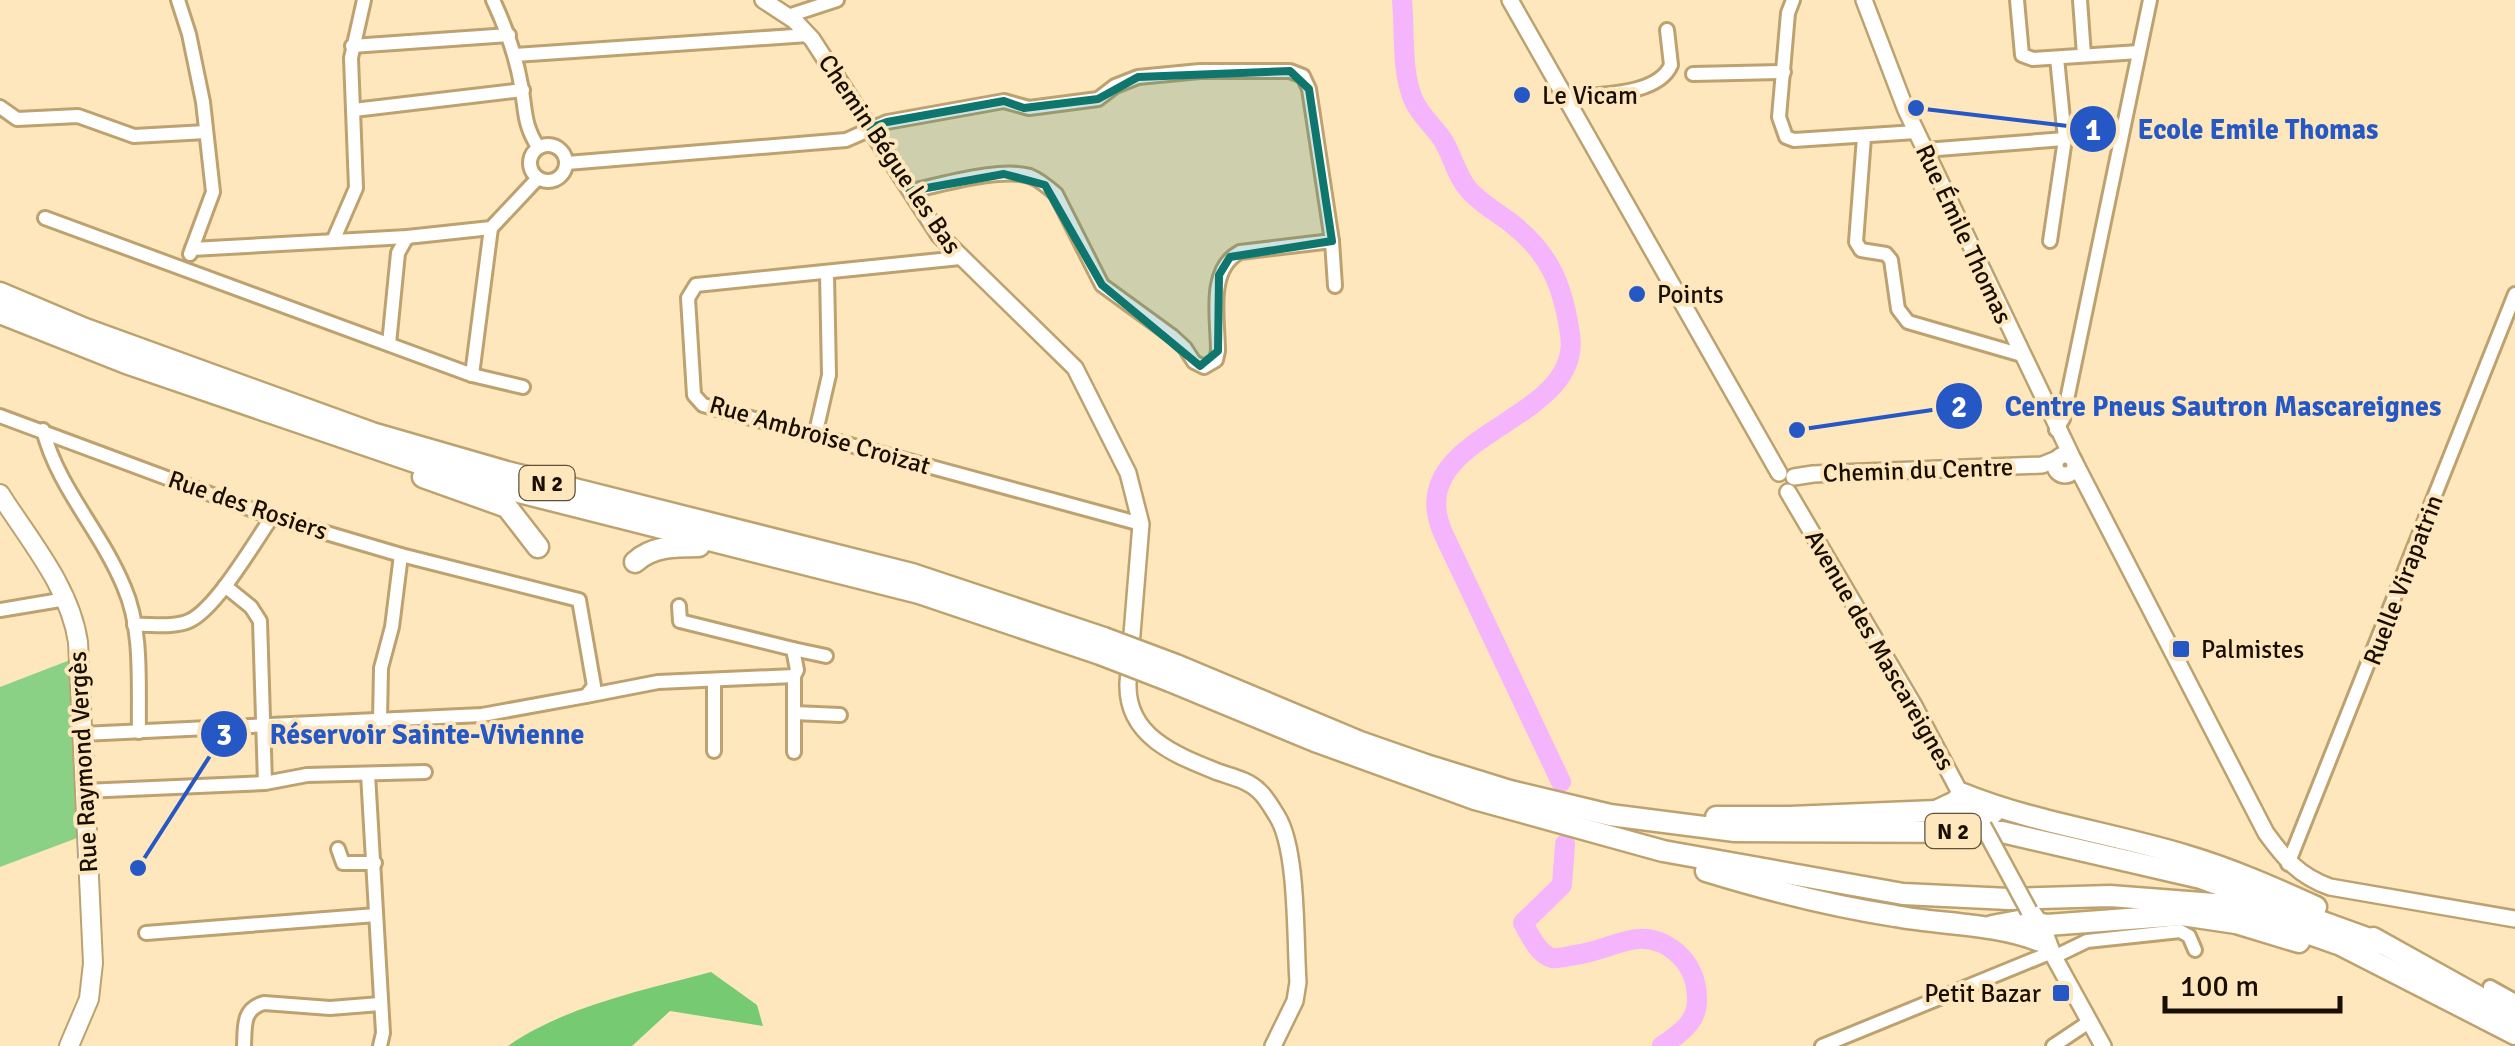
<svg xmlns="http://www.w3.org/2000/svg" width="2515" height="1046" font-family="Signika,sans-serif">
<rect width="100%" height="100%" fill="#fee7bd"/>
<polygon fill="#8ad186" points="70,660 77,838 0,867 0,687"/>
<path fill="#76cb72" d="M711,972l46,33 6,21 -93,-15 -38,35h-124c59,-41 134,-55 203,-74z"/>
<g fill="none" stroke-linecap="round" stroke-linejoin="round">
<g stroke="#f5b5fc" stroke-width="20">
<path d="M1402,0c3,31 -1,70 11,99 7,17 22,28 31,43 9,15 13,35 25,48 11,13 29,23 42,33 39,30 52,63 59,111 14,91 -171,97 -127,199l118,249"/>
<path d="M1565,844l-3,41 -39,38c7,12 15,31 29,35 7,1 16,-2 23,-3 40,-5 65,-32 101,-3 15,13 21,28 21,47 1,23 -18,35 -35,47"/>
</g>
<defs>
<g id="minor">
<polyline points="178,0 189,34 203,102 213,192 190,254"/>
<path d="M493,0c13,28 23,55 28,85 5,26 2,38 17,62"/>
<polyline points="1793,0 1788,13 1779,117 1786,137 1794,140 1916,132"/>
<polyline points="2017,0 2022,55 2033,59 2139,52"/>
<polyline points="2080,0 2084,55"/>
<polyline points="788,16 837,0"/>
<polyline points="352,46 509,35"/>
<polyline points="515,55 808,35"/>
<polyline points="1693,74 1784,72"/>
<path d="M1567,98c30,-4 91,-2 104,-33l-4,-35"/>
<polyline points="0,107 17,119 78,116 134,136 206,132"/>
<polyline points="354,110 523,90"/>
<polyline points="1864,137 1856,242 1861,250 1886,254 1891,260 1898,309 1908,322 2022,355"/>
<circle cx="548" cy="163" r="18"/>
<polyline points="1925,150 2065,139"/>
<polyline points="567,163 846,140 887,122 1004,101 1029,108 1098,99 1115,86 1138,77 1200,71 1290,71 1303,76 1309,89 1332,241 1335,286"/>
<path d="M910,191c32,-6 89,-24 120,-15 10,4 18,11 26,18l46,91 70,51 13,12 9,14 10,5 12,-7 2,-9c0,-32 -11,-82 22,-99l92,-11"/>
<polyline points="45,218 472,375 523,387"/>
<polyline points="333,241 356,188 351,58 364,0"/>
<polyline points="2050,241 2065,139 2057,58"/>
<polyline points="192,249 407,237 491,228 538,178"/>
<polyline points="960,258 696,285 688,298 694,395 703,405 1141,524"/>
<polyline points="389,344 398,253 407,237"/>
<polyline points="472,375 491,228"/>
<polyline points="0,416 272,517 401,555 579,600 594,686 586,696 482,715 82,734"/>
<path d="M43,430c15,58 58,101 81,157 19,43 14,98 15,145"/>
<polyline points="2056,430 2063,419 2150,0"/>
<polyline points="815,436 829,375 827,274"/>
<polyline points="225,586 251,607 260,621 265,783"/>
<polyline points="0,610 66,599"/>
<path d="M134,625c17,-1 39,3 55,-4 27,-12 65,-78 83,-104"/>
<polyline points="793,649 826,656"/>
<polyline points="794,676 794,752"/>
<polyline points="714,680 714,751"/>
<polyline points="586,696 658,682 794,676 797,670 793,649 680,621 679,606"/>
<polyline points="794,713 840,715"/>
<polyline points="380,720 381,668 392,627 401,555"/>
<polyline points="368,774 383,1033 380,1046"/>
<polyline points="84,791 265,783 307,775 425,772"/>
<polyline points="338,849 343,863 375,863"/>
<polyline points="2288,864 2515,294"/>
<polyline points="146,933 376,915"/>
<polyline points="2054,957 2087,941 2180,931 2189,936 2195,950"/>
<polyline points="2490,987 2515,1001"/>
<path d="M244,1046c1,-19 -2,-37 20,-43l66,5 50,-4"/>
<polyline points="1822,1046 2052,952"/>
<polyline points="2053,1046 2089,1022"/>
</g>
<g id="tertiary">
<path d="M763,0l32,21 17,18 127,196 136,133 53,105 13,51 -13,159c-2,53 47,72 90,89 14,5 30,8 41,19 7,6 13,17 18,25 21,33 18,124 21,166l-3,19 -22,45"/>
<polyline points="1510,0 1779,473"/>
<polyline points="1864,0 1906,110 2072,457"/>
<circle cx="2065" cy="465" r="10"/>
<path d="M2075,463l191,370c19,26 33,43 64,54l185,32"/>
<polyline points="1794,477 1813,474 2042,465 2057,459"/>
<polyline points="1788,492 1913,704 1966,804"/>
<polyline points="2042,925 2054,957 2103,1046"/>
</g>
<path id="secondary" d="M0,494c29,46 70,93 78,148l15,321 -4,36 -20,47"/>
<g id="trunk">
<polyline points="0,293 85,329 372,433 507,472 912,574 1104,638"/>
<polyline points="0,313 126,363 421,464 519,492 919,593 1100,654"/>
<polyline points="423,477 507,507 538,547"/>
<path d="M635,562c17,-16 41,-16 64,-16"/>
<polyline points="1176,665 1360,742 1426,765 1510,791 1610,815 1735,831 2002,832 2201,878 2383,944"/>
<polyline points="1170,681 1315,741 1475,799 1663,851 1903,894 2009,899 2110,896 2227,905 2341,945 2515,1034"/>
<path d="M1936,811l19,-9 8,-8c72,29 149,39 224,62 44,13 87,32 129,51"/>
<polyline points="1716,817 1790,817 1936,811 1960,812 1980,821 1993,813"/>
<path d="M1706,871c62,19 124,35 189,45 49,9 98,7 145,25"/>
<polyline points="1992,926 2024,920 2029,911 2037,923 2047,925 2182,915 2236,923 2299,942"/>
<polyline points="2373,938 2515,1017"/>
</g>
</defs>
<use href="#minor" stroke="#bda26f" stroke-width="18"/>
<use href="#tertiary" stroke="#bda26f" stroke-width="20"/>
<use href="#secondary" stroke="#bda26f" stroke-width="22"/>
<use href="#trunk" stroke="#bda26f" stroke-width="25"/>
<use href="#minor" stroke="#fff" stroke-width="12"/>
<use href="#tertiary" stroke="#fff" stroke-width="15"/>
<use href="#secondary" stroke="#fff" stroke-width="18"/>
<use href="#trunk" stroke="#fff" stroke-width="20"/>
<defs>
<polyline id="tertiary-bridge" points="1983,826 2029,911"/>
<g id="trunk-bridge">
<polyline points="1104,638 1176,665"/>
<polyline points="1100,654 1170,681"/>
</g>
</defs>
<use href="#tertiary-bridge" stroke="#bda26f" stroke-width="20" stroke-linecap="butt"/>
<use href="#trunk-bridge" stroke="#bda26f" stroke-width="25" stroke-linecap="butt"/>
<use href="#tertiary-bridge" stroke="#fff" stroke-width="15"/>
<use href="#trunk-bridge" stroke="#fff" stroke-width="20"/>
</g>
<path fill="#0f766e" fill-opacity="0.2" stroke="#0f766e" stroke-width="8" stroke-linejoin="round" d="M1290,71l19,18 23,152 -102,16 -11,18 -1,76 -18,15 -98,-81 -57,-100 -41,-11 -94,17 -40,-63 17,-6 117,-21 20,7 74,-9 40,-22z"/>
<g fill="#2658c5" stroke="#fee7bd" stroke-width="4">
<circle cx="1522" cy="95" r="10"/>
<circle cx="1637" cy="294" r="10"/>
<rect x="2171" y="639" width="20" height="20" rx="5"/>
<rect x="2051" y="983" width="20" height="20" rx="5"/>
</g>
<g text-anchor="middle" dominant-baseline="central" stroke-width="8" stroke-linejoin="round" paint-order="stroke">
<g fill="#fee7bd" stroke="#5e5039" stroke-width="2.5">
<rect x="519.5" y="466" width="55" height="34" rx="8"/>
<rect x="1925.5" y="814" width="55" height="34" rx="8"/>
</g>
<g font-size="22" font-weight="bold" fill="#190f00">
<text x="547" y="483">N 2</text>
<text x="1953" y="831">N 2</text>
</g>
<g font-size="25" fill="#190f00" stroke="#fee7bd" text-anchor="start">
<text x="1542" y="95">Le Vicam</text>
<text x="1657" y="294">Points</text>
<text x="2201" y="649">Palmistes</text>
<text x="2041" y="993" text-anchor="end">Petit Bazar</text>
</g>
<g font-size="25" fill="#190f00" stroke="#fee7bd">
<text transform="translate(890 154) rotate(56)">Chemin Bégue les Bas</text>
<text transform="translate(1964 234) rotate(65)">Rue Émile Thomas</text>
<text transform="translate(820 435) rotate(16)">Rue Ambroise Croizat</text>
<text transform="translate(1918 470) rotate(-2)">Chemin du Centre</text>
<text transform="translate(248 505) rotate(19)">Rue des Rosiers</text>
<text transform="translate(2403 580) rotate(-69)">Ruelle Virapatrin</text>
<text transform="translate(1880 650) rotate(60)">Avenue des Mascareignes</text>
<text transform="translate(83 762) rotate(-93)">Rue Raymond Vergès</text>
</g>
</g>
<path fill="none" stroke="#2658c5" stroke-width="4" d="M1916 108L2093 129M1797 430L1959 406M138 868L224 734"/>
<g fill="#2658c5" stroke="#fee7bd" stroke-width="4">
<circle cx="1916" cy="108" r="10"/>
<circle cx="1797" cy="430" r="10"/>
<circle cx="138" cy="868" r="10"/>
<circle cx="2093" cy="129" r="25"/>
<circle cx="1959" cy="406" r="25"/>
<circle cx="224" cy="734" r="25"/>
</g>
<g font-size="30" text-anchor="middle" font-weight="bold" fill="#fff">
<text x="2093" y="140">1</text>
<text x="1959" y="417">2</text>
<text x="224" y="745">3</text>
</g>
<g font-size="28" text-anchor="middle" font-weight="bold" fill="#2658c5" stroke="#fee7bd" stroke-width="8" stroke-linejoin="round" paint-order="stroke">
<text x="2258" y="139">Ecole Emile Thomas</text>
<text x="2223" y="416">Centre Pneus Sautron Mascareignes</text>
<text x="427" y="744">Réservoir Sainte-Vivienne</text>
</g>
<path d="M2165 996v15h175v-15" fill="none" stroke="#190f00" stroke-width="5"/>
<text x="2180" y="996" font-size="30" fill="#190f00" stroke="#fee7bd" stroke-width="8" paint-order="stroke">100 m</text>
</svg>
